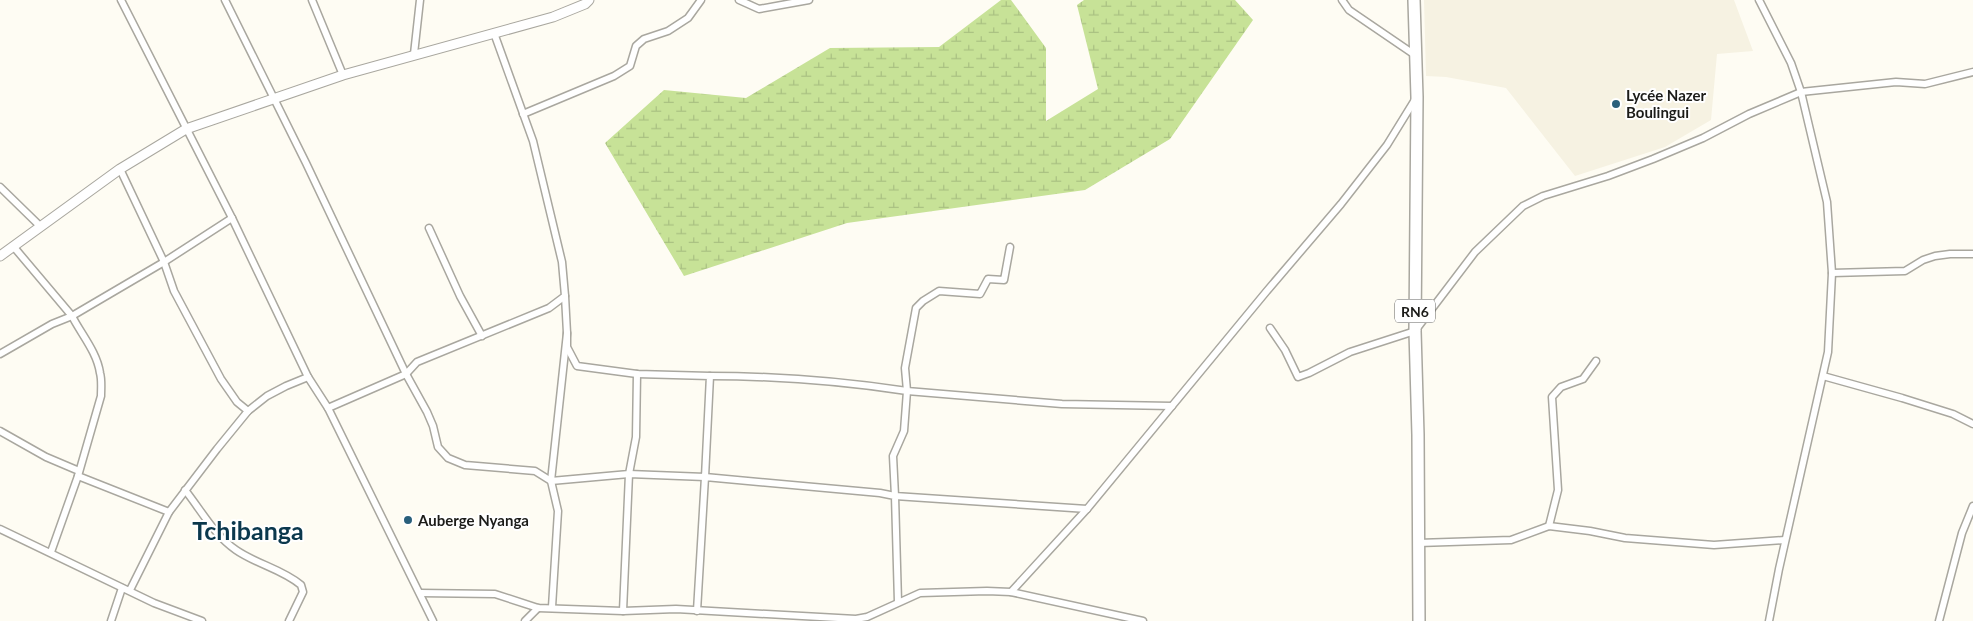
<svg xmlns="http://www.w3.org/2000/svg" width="1973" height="621" font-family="Lato,sans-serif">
<defs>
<pattern id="wetland-marsh" width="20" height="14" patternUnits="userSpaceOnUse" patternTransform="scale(1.25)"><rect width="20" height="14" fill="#c7e297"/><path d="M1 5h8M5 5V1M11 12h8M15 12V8" fill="none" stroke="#aac182"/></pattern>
</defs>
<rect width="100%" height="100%" fill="#fefcf3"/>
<polygon fill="#f6f2e2" points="1424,0 1734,0 1753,51 1717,54 1711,120 1665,147 1575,176 1506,88 1446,77 1426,76"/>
<polygon fill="url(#wetland-marsh)" points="1001,0 1011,0 1046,48 1046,121 1098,89 1077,5 1084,0 1235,0 1253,20 1170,139 1085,190 847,223 684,276 605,143 664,90 746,98 830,48 939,47"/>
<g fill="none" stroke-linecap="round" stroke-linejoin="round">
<defs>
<g id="street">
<polyline points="121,0 232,218 308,377 328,408 433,621"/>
<polyline points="225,0 306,163 406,374 427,412 433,426 438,447 448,458 465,465 535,471 551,481 558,511 552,607"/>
<polyline points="312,0 343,75"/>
<polyline points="739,0 759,9 809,0"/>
<polyline points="1342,0 1349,10 1415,55"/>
<polyline points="1759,0 1791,63 1801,92 1827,202 1832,273 1828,352 1779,569 1769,621"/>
<polyline points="414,54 420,0"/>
<polyline points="523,114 614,76 630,66 636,46 644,39 668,31 688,18 701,0"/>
<polyline points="120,169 164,262 174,291 221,379 237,402 248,411"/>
<polyline points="0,187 40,226"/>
<polyline points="429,228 460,296 482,336"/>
<polyline points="13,246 72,316 164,262 232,218"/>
<polyline points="1010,247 1004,280 988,279 980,294 939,291 923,301 916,308 905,368 907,391 1062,404 1172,406"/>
<polyline points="1832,273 1905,271 1923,260 1935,256 1950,254 1973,254"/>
<polyline points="565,296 567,333 551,481 629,474 636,437 637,374"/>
<polyline points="1270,328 1285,350 1298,377 1309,373 1350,352 1415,331 1475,252 1523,206 1543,196 1608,176 1653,159 1703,138 1749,114 1801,92 1896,82 1925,84 1973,72"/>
<polyline points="567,333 567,347 577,366 637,374 710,376 705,477 629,474 623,611"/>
<path d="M0,354l52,-30 20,-8c9,18 25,36 28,57 2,7 1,16 1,23l-23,80 91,36"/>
<path d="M710,376c66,0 131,5 197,15l-3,40 -11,25 2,40 192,13"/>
<polyline points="1823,376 1902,398 1953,414 1973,424"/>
<polyline points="328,408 406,374 417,362 549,308 565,296 562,262 533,141 494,33"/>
<polyline points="0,431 46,457 79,471"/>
<path d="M185,490c16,20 29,45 51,60 20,14 46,19 65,35l2,7 -14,29"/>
<polyline points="1549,526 1558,490 1552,397 1561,387 1583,379 1596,361"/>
<polyline points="0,529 154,603 202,621"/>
<polyline points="1418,543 1511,540 1549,526 1590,531 1625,538 1714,545 1785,540"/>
<polyline points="51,552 78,476"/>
<polyline points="130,590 169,512 217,449 248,411 267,396 286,386 308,377"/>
<polyline points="1011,592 1087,509 1266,292 1341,204 1387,145 1416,98"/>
<polyline points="420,593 495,594 538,608 623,611 676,609 856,619 867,617 920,593 987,591 1011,592 1143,621"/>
<polyline points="697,611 705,477 880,493 895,496 898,602"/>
<polyline points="111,621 122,588"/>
<polyline points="525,621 538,608"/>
<polyline points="1939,621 1962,533 1973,506"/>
</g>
<polyline id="secondary" points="0,256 120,169 186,129 343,75 553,17 585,4 589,0"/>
<polyline id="highway" points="1414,0 1417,97 1415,331 1418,435 1419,621"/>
</defs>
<use href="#street" stroke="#a9a79f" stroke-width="9"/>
<use href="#secondary" stroke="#a9a79f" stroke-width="11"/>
<use href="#highway" stroke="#a9a79f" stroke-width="14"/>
<use href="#street" stroke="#fff" stroke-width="6"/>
<use href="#secondary" stroke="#fff" stroke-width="9"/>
<use href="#highway" stroke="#fff" stroke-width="11"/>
</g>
<g fill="#295f7b" stroke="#fff" stroke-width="2">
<circle cx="1616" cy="104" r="5"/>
<circle cx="408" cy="520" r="5"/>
</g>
<g text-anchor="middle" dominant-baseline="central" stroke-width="4" stroke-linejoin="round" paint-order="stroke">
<rect fill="#fff" stroke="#60605e" stroke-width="1" x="1395" y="299.5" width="40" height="23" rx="4"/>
<g font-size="14" font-weight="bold" fill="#1c1c19">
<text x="1415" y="311">RN6</text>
</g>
<g font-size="15" font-weight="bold" fill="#1c1c19" stroke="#fff" text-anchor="start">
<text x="1626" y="95">Lycée Nazer<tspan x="1626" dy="17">Boulingui</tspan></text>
<text x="418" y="520">Auberge Nyanga</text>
</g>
<g font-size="25" font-weight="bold" fill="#0b384d" stroke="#fff">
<text x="248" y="530">Tchibanga</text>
</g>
</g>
</svg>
